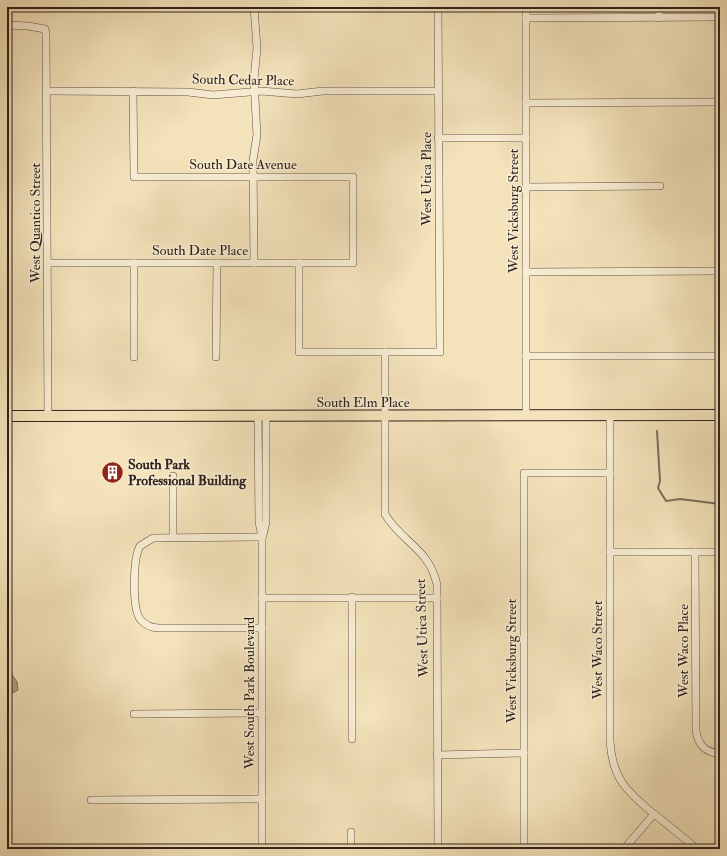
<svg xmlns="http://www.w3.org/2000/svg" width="727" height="856" font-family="'IM FELL Double Pica',serif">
<rect width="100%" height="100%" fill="#f3e2ba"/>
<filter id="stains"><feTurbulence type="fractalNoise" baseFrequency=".005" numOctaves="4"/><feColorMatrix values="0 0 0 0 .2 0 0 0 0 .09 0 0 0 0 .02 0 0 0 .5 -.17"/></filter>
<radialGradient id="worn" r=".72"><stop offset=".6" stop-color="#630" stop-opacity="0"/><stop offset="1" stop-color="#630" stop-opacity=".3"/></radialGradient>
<polygon fill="#b0a084" stroke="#7c6d5a" points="7,667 17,682 18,690 7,696"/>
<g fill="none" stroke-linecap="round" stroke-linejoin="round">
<polyline stroke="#7c6d5a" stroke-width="2" points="657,431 660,481 658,488 666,501 680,499 720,504"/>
<defs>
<g id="minor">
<polyline points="526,7 526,415"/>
<polyline points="659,7 659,18"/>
<polyline points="526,18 720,17"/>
<polyline points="7,25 28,26 45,29 46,34 48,416"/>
<polyline points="48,91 188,92 213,95 261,91 297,94 323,91 438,91"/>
<polyline points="526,103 720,102"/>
<polyline points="438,138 526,138"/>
<polyline points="526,187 660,186"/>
<polyline points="48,263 353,263 353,177 134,177 133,91"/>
<polyline points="134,263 134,357"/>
<polyline points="254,263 253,160 257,135 254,80 257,48 254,7"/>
<polyline points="299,263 299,352 440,352 438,7"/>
<polyline points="526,272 720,271"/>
<path d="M385,352v162c16,28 45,35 52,71l1,264"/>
<polyline points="526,356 720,356"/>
<polyline points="216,357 217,263"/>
<path d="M610,415v325c2,38 16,51 44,74 14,11 29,23 43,35"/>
<polyline points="258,416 259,522 262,537 262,849"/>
<polyline points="173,476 173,537"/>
<polyline points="263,535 266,522 266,416"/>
<polyline points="610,552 720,552"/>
<path d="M695,552l1,178c2,15 9,22 24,24"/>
<polyline points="352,597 352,739"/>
<polyline points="262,598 437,598"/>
<path d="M262,628h-103c-7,0 -14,-3 -19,-9 -8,-11 -7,-61 0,-73l13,-8 109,-1"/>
<polyline points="134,714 262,713"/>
<polyline points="437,755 524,753"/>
<polyline points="91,800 262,799"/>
<polyline points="351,832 351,849"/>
<polyline points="524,849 524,473 610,473"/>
<polyline points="624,849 654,814"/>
</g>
<polyline id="primary" points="7,416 720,415"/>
</defs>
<use href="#minor" stroke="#605143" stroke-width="8"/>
<use href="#primary" stroke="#2f211b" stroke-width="12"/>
<use href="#minor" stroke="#f7ecd2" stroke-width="7"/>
<use href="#primary" stroke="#f3e2ba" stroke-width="10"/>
</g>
<defs>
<symbol id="building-disc" viewBox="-11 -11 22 22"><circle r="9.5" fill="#8f2418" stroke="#f7ecd2"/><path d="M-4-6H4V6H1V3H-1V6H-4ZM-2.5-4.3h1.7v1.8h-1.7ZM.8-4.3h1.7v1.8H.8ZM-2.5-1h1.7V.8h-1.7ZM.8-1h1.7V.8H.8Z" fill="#fff"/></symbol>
</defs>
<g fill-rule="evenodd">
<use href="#building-disc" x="100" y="460" width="25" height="25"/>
</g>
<g text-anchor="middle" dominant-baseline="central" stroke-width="3" stroke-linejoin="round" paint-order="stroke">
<g font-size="14" fill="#2f211b" stroke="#f7ecd2">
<text transform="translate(243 80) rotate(1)">South Cedar Place</text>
<text x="243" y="164">South Date Avenue</text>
<text transform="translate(426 179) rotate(-90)">West Utica Place</text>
<text transform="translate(513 211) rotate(-90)">West Vicksburg Street</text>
<text transform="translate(35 223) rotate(-90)">West Quantico Street</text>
<text x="200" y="250">South Date Place</text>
<text x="363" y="402">South Elm Place</text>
<text transform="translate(422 628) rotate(-92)">West Utica Street</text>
<text transform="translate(597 650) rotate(-90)">West Waco Street</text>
<text transform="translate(683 651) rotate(-90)">West Waco Place</text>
<text transform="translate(511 661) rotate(-90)">West Vicksburg Street</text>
<text transform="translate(249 693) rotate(-90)">West South Park Boulevard</text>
</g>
<g font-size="14" font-weight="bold" fill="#2f211b" stroke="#f7ecd2" text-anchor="start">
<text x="128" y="464">South Park<tspan x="128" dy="16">Professional Building</tspan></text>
</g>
</g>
<rect width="727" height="856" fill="none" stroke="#f3e2ba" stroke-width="24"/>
<rect x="8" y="8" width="711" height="840" fill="none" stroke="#2f211b" stroke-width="2"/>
<rect x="12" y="12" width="703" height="832" fill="none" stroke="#2f211b"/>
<rect width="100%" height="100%" filter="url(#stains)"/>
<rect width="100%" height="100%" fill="url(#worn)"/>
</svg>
